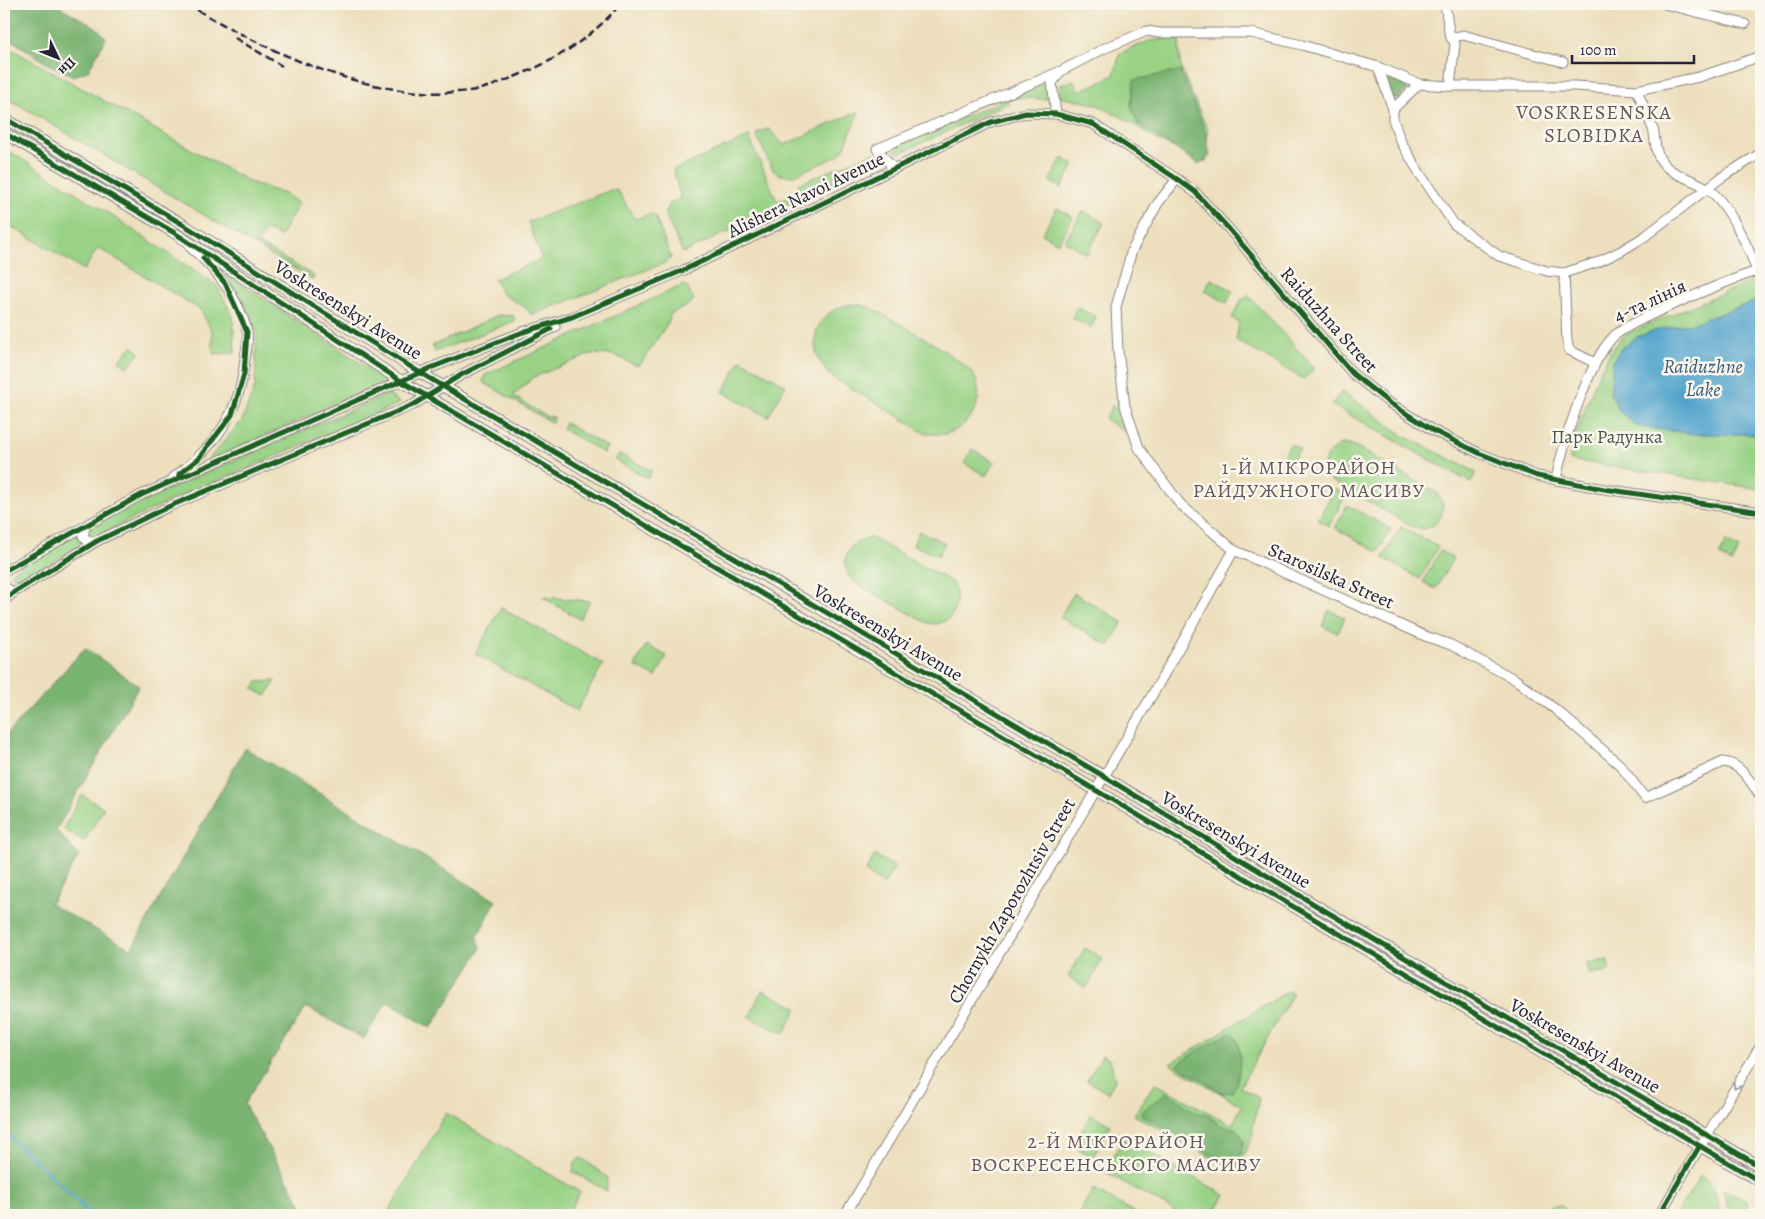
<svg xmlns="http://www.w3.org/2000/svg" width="1765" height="1219" font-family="Alegreya,serif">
<rect width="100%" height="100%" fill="#fbf7ec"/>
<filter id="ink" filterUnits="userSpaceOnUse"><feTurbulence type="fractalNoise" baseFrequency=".02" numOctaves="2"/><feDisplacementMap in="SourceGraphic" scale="10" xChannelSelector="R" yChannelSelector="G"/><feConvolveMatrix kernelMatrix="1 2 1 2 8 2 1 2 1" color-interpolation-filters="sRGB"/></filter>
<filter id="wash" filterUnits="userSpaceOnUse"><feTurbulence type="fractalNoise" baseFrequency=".0096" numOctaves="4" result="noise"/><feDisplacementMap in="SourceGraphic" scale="20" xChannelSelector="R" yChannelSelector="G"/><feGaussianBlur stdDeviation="1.12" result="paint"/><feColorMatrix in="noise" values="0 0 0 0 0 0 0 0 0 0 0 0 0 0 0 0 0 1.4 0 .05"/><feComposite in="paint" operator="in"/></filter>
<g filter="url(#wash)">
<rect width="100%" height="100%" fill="#eddfbd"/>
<g fill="#99d285" stroke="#5e7a60">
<polygon points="1172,38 1179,40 1180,63 1182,71 1208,131 1206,162 1159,141 1132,123 1096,104 1059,97 1060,85 1073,80 1080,91 1114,75 1120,53 1149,41"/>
<polygon points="4,45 250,182 284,194 299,203 280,237 267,230 257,243 314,276 313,280 4,96"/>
<polygon points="1047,82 1048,99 1016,98 1014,96"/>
<polygon points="1008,98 1008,103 900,153 896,151 895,148 899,145"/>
<polygon points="859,111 844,149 838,156 792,176 781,175 773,170 757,137 757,133 769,129 784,145"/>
<polygon points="749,137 777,201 798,194 798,184 873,153 878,155 877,162 683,253 665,214 670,203 681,198 673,170"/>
<polygon points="4,148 105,211 217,286 233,317 235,353 213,354 212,332 201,310 98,248 84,270 4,222 4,208 14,191 4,185"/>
<polygon points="1062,158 1074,165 1061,188 1049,181"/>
<polygon points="611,190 618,191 635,219 650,214 655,216 671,258 667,262 532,315 526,308 502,294 494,279 542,259 528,222"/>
<polygon points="1057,208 1073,217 1058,243 1042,234"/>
<polygon points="1083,211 1104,223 1087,254 1065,241"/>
<polygon points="224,273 388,381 207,461 242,421 255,387 257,331 240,296"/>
<path d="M1761,277v22l-64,23 -40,8 -20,7 -1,89 58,8h67v55l-191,-29 1,-11c13,-34 27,-91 55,-115z"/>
<polygon points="1211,279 1233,291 1227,303 1205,291"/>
<polygon points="683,285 687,287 694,300 687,306 670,314 669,321 640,365 635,365 614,355 591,354 534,377 513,396 547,417 554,417 552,423 483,382 485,375"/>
<polygon points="1249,296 1315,369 1303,379 1236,340 1239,323 1232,318 1241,300"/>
<path d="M853,304c5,1 10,1 15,3 17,7 97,53 105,67 18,31 -12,68 -46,59 -9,-2 -18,-10 -26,-15 -23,-14 -46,-28 -69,-41 -29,-27 -20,-67 21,-73z"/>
<polygon points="1077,307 1096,317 1091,328 1072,318"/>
<polygon points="498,315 514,316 515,321 435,352 432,346"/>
<polygon points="132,346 140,353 127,367 119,361"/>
<polygon points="741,360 786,385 768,417 723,392"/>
<polygon points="1342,391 1404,436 1476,472 1471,483 1332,405"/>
<polygon points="388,394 400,403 170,501 94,537 22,581 17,580 12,573 15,569 101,518"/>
<polygon points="1112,406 1123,412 1125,432 1105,419"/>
<polygon points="565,423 607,447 604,453 562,429"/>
<polygon points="1290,444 1300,449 1291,462 1283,457"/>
<path d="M1342,444l13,2 82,47 6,12c0,16 -12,27 -28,23l-85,-48c-13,-13 -3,-30 12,-36z"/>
<polygon points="972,449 994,462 986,476 964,463"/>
<polygon points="619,454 651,470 649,477 645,477 615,460"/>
<polygon points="1334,489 1346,495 1329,526 1318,520"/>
<polygon points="1347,505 1391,529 1378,552 1335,528"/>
<polygon points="1401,527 1438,547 1420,579 1383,558"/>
<polygon points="919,531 945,543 938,556 913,545"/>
<path d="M872,538l80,44c7,13 6,27 -4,38l-11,4 -10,-1 -73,-41c-18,-17 -6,-44 18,-44z"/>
<polygon points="1726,542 1739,549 1732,563 1719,556"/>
<polygon points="1440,551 1453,558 1436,589 1423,582"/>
<polygon points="1074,593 1123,622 1109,646 1060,617"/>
<polygon points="543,597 590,601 579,619"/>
<polygon points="501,608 603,664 577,711 475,654"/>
<polygon points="1329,610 1345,618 1338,633 1322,626"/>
<polygon points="646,645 667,656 656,677 635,666"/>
<polygon points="276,681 266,696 253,689 258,682"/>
<polygon points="82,795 104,808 84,841 63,829"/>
<polygon points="875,855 895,867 884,884 865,872"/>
<polygon points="1085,948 1103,959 1086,988 1068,977"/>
<polygon points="1608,960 1609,971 1589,974 1587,963"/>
<polygon points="762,990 797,1008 784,1034 749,1017"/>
<polygon points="1288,991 1293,993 1240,1087 1259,1098 1252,1132 1254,1134 1236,1171 1134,1115 1155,1083 1232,1125 1242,1106 1170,1064"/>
<polygon points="1102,1055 1110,1059 1115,1080 1108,1093 1087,1081"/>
<polygon points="446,1113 580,1192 567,1215 387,1215"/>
<polygon points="1091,1114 1110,1125 1093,1157 1073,1146"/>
<polygon points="1124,1138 1225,1195 1213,1215 1181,1215 1104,1171"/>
<path d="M582,1158l25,19v14l-34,-19c0,-6 2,-12 9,-14z"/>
<polygon points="1701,1175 1713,1186 1722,1215 1675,1215"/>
<polygon points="1093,1189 1139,1215 1078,1215"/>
<polygon points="1723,1189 1747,1202 1748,1215 1730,1215"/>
<polygon points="1560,1205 1574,1215 1538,1215 1542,1209"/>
</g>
<g fill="#7ab472" stroke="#4e6b56">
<polygon points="4,4 55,4 97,28 106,38 88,71 73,76 46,63 4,35"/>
<polygon points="1180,71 1206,134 1210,156 1199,164 1138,124 1131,106 1134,80"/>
<polygon points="1390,79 1407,85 1408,89 1397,99 1392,98 1387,83"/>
<polygon points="85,648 139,686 56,830 79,856 50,904 131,949 245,748 496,901 477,937 481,948 431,1028 387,1002 364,1039 306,1007 244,1104 304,1209 305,1215 4,1215 4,737"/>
<path d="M1232,1033c12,11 9,46 0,59l-9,1 -45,-28c2,-5 48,-31 54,-32z"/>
<path d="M1166,1093c14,4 26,23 40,21l14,11 17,4 7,13 -5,19 -9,1 -22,-9 -66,-38 -1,-3z"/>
</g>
<polygon fill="#53a4cd" stroke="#3a6384" points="1761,299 1761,434 1694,434 1636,426 1620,412 1610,393 1613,361 1621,348 1637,337 1657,330 1697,322"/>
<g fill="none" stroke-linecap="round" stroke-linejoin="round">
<polyline stroke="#53a4cd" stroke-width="2.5" points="4,1131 92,1215"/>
</g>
</g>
<g filter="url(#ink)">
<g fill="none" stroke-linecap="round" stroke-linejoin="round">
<defs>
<g id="minor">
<polyline points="1445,4 1449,32 1455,44 1450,86"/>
<polyline points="1664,4 1745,24"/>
<polyline points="1451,38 1463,35 1563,62"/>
<polyline points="1378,67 1393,109 1393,119 1400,140 1420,174 1454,224 1499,256 1547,271 1564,273 1598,262 1621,251 1644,237 1722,177 1761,153"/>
<path d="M1637,90c5,13 11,26 16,39 3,10 1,20 7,30 10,17 33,19 48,30 20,14 41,59 49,82"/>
<polyline points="1393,109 1419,84"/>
<polyline points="1056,114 1052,83 1061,71 1105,48 1147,31 1159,33 1251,33 1302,45 1378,67 1419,84 1450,86 1575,86 1637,90 1699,77 1761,56"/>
<polyline points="894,169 877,149 1061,71"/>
<path d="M1177,179l-19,24 -26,47 -16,57 2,45 7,54 14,42 41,56 54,46 191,86 26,9 65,35 39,29 65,56 25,33 78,-36c18,1 28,21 38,35"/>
<polyline points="1564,273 1567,341 1569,350 1595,363"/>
<path d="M173,478c42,-31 68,-66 72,-120 1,-8 4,-19 2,-27 -9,-35 -31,-61 -57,-84"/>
<path d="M1556,480c7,-37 32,-117 57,-143 15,-16 123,-60 148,-67"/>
<polyline points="89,523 85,528 83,536 89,542 97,541"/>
<polyline points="4,571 141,495 433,367 523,332 572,317 684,270 991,122 1026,113 1056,114 1093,124 1177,179 1195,192 1228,228 1353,374 1388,402 1434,431 1479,453 1537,476 1604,489 1761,512"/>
<polyline points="4,586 13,593"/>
<polyline points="4,601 13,593 97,541 170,506 413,405 461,375 555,327"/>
<polyline points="845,1215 1158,685 1234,550"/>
<polyline points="1659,1215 1761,1045"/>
</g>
<g id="major">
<polyline points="4,118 184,225 419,372 1100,774 1322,909 1761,1167"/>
<polyline points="4,133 173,232 401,381 1761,1182"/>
</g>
</defs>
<use href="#minor" stroke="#88807c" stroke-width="11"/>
<use href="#major" stroke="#88807c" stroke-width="12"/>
<use href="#minor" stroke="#fff" stroke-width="9"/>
<use href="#major" stroke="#fff" stroke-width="10"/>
<g stroke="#22223b" stroke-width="2.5" stroke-dasharray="8 4" stroke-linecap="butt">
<path d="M187,4c80,47 185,99 281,87 20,-2 39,-11 58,-19 34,-14 71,-39 94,-68"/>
<polyline points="235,38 282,66"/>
</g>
<defs>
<g id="cycleway">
<polyline points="4,118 184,225 419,372 1100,774 1322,909 1761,1167"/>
<polyline points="4,133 173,232 401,381 1761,1182"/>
<polyline points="179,474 198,459 232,415 244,374 247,332 225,283 203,258"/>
<polyline points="4,571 141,495 433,367 523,332 572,317 684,270 991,122 1026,113 1056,114 1093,124 1177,179 1195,192 1228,228 1353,374 1388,402 1434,431 1479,453 1537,476 1604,489 1761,512"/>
<polyline points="4,601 13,593 97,541 170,506 413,405 461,375 551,329"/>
<polyline points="1659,1215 1699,1147"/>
</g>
</defs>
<use href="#cycleway" stroke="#fbf7ec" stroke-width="8"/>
<use href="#cycleway" stroke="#1b5e20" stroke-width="5"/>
</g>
<defs><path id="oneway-chevron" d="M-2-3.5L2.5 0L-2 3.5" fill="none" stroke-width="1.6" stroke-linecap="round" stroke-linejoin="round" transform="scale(1.25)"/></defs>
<use stroke="#9c9ca7" href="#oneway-chevron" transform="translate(1736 1086) rotate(121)"/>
</g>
<g text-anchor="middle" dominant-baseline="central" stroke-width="5" stroke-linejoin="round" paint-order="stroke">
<g font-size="19" fill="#22223b" stroke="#fbf7ec">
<text transform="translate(806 195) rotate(-26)">Alishera Navoi Avenue</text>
<text transform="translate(1650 301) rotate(-25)">4-та лінія</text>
<text transform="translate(348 310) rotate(32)">Voskresenskyi Avenue</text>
<text transform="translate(1329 320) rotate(48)">Raiduzhna Street</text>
<text transform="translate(1331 576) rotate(24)">Starosilska Street</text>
<text transform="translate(888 633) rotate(31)">Voskresenskyi Avenue</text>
<text transform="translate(1236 840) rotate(31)">Voskresenskyi Avenue</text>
<text transform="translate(1012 901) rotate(-60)">Chornykh Zaporozhtsiv Street</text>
<text transform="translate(1585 1046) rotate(30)">Voskresenskyi Avenue</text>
</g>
<g font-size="19" fill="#465751" stroke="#fbf7ec">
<text x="1607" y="437">Парк Радунка</text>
</g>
<g font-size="20" letter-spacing="1" fill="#62575a" stroke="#fbf7ec">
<text x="1594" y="112">VOSKRESENSKA<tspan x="1594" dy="23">SLOBIDKA</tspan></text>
<text x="1309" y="467">1-Й МІКРОРАЙОН<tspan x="1309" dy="23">РАЙДУЖНОГО МАСИВУ</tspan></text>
<text x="1116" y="1141">2-Й МІКРОРАЙОН<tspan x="1116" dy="23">ВОСКРЕСЕНСЬКОГО МАСИВУ</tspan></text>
</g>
<g font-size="20" font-style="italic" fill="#385c7d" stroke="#fbf7ec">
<text x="1703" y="366">Raiduzhne<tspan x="1703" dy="23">Lake</tspan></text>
</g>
</g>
<rect width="1765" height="1219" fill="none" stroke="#fbf7ec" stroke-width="20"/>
<g transform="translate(58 58) rotate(133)" stroke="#fbf7ec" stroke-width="4" paint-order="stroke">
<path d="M0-4L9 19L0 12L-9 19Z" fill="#22223b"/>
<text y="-8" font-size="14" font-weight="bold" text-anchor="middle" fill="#22223b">Пн</text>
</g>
<path d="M1572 55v8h122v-8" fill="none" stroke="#22223b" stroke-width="2.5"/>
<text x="1580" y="55" font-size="15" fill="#22223b" stroke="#fbf7ec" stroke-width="4" paint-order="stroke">100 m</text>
</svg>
